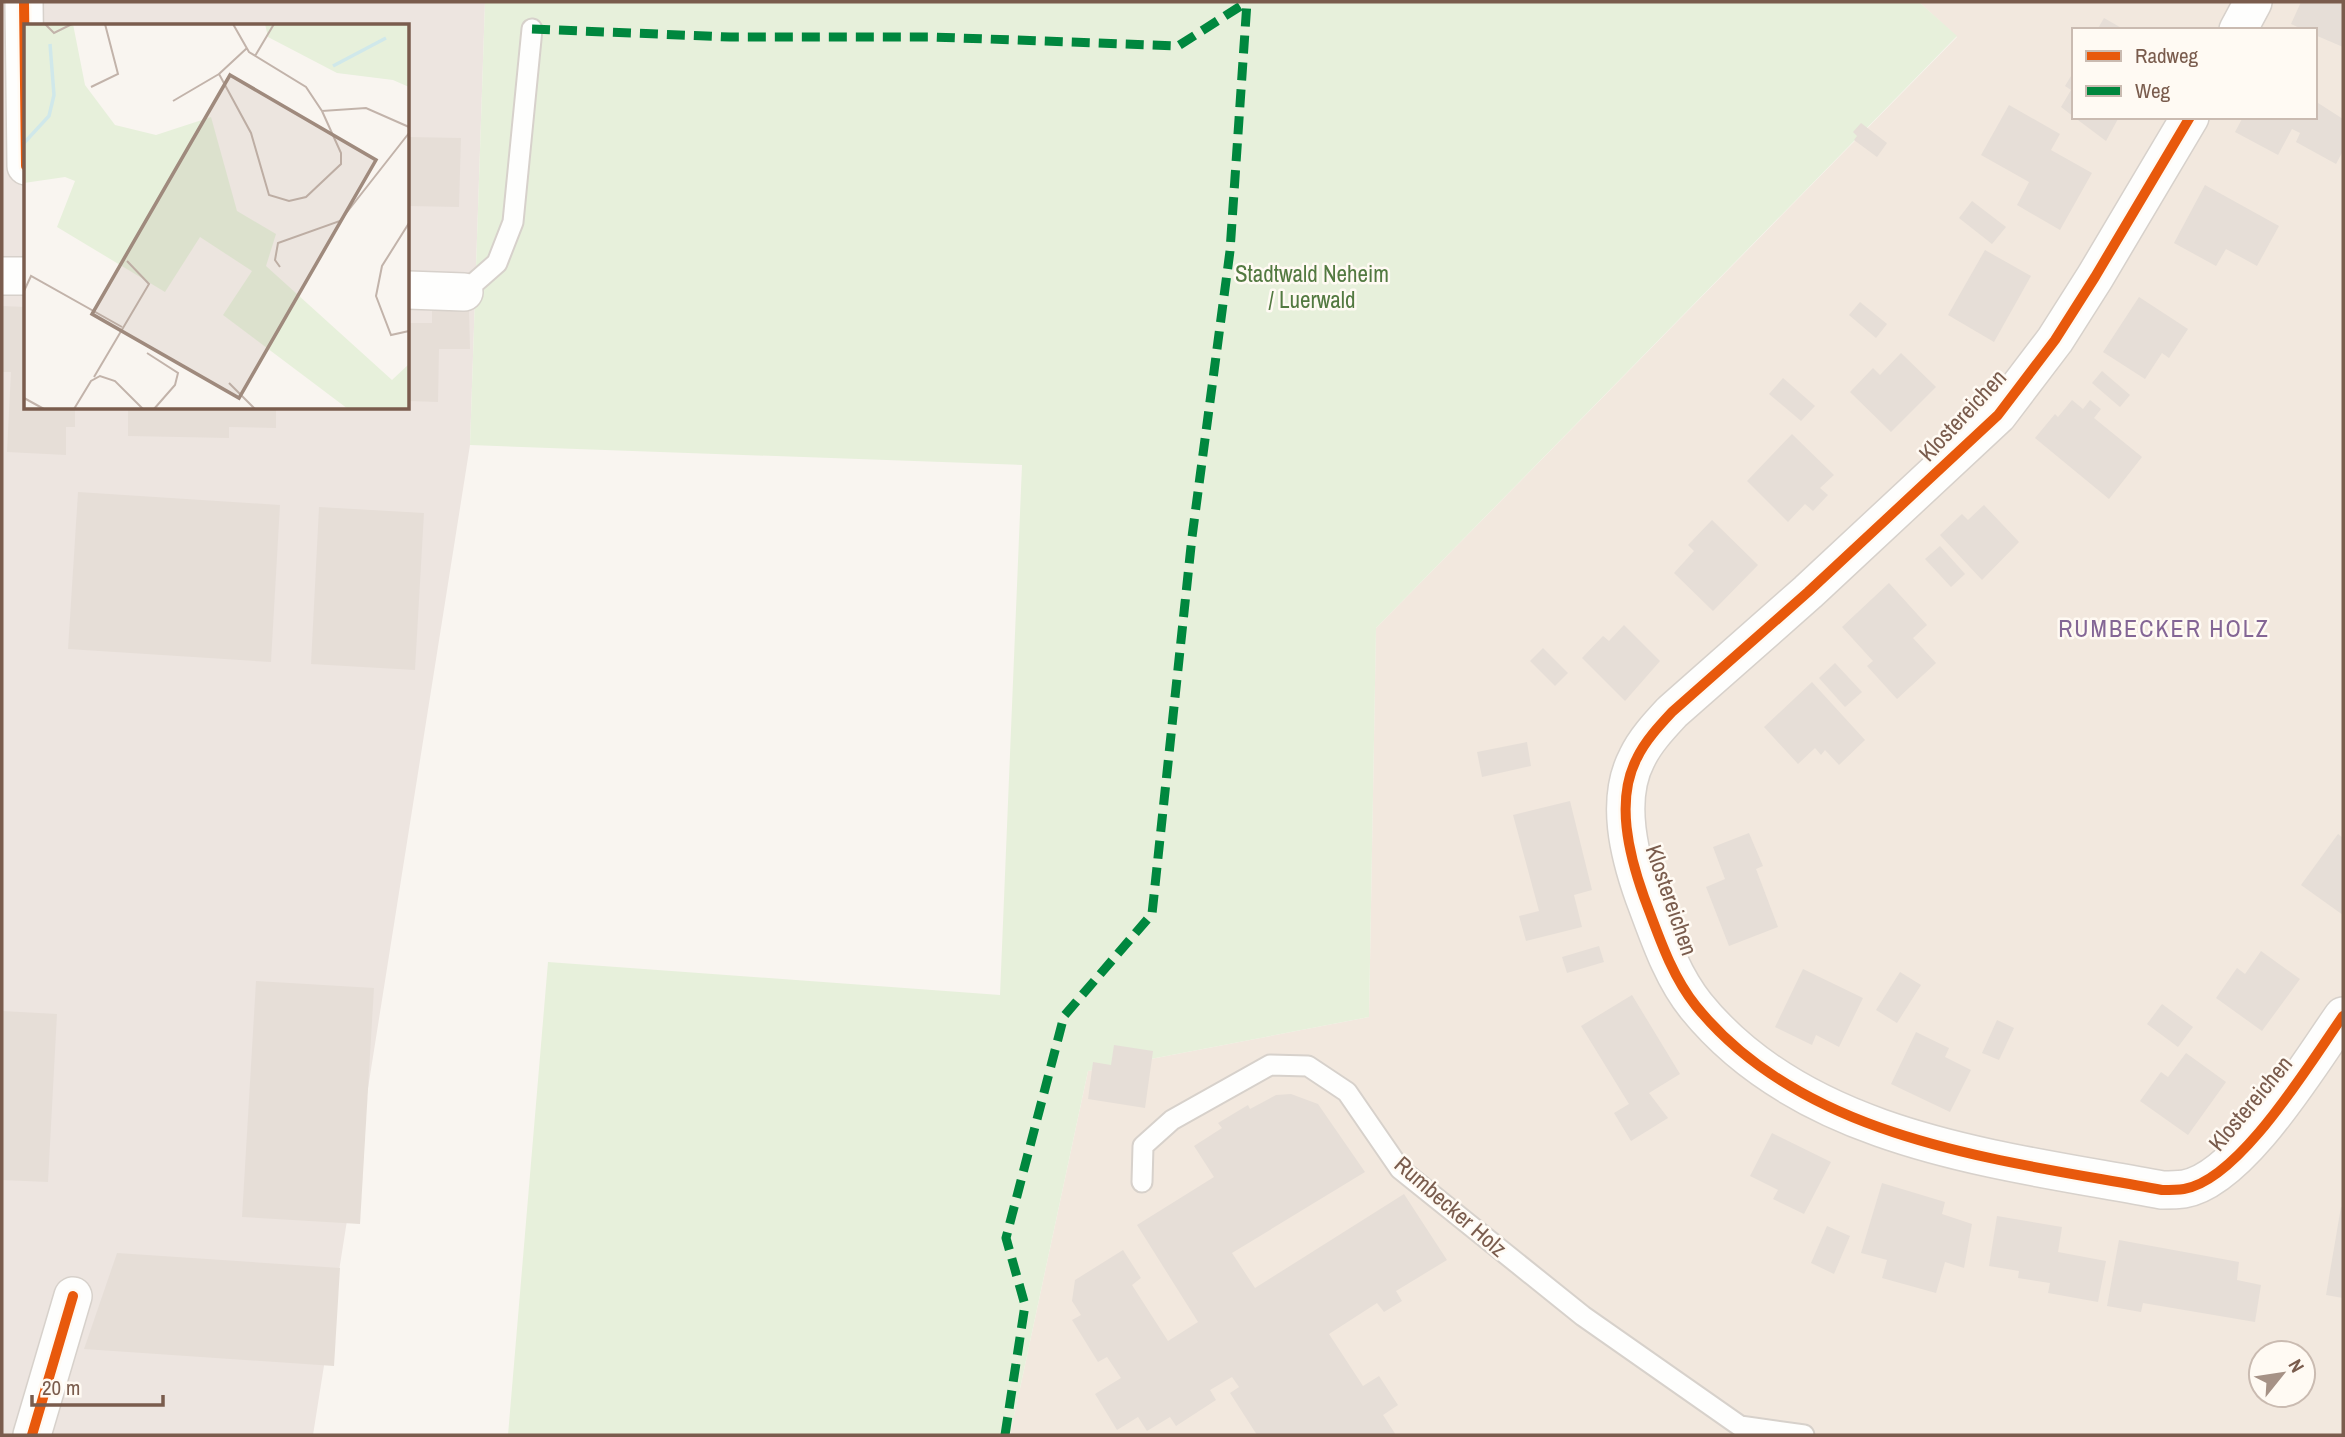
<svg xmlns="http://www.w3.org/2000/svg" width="2345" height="1437" font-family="'Archivo Narrow',sans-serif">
<rect width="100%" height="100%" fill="#f9f5f0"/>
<path fill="#f2e8de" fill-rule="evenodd" d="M1919,2h424v1433h-1333l78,-364 281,-54 7,-389 581,-591zM2074,30h241v87h-241zM2261,1353h42v42h-42z"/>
<path fill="#ede5e0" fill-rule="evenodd" d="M2,2h483l-15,443 -157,990h-311zM26,26h382v382h-382z"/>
<polygon fill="#e7f0db" points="485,2 1919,2 1957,36 1376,628 1369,1017 1088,1071 1010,1435 508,1435 548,962 1000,995 1022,465 470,445"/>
<g fill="#e6ded7">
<polygon points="2301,2 2343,2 2343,47 2315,35 2315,30 2304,30 2291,24"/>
<polygon points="2104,18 2125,30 2097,30"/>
<polygon points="2074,71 2074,117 2061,107 2071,90 2065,86"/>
<polygon points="2315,101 2343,119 2343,151 2336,164 2296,142 2300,133 2292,129 2278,155 2235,132 2243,117 2315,117"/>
<polygon points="2009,105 2060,134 2051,150 2092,173 2060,230 2017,205 2029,182 1981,155"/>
<polygon points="2074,117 2119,117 2106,141"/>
<polygon points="1861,123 1887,143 1877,157 1854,140 1857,136 1853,132"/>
<polygon points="408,137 461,138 459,207 408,206"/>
<polygon points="2205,185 2279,226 2257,266 2226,249 2216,266 2174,243"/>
<polygon points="1972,201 2006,227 1992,244 1959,218"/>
<polygon points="1985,250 2031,276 1994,342 1948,315"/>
<polygon points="2139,297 2188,329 2169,358 2162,353 2145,379 2103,352"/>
<polygon points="1860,302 1887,324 1876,338 1849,315"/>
<polygon points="2,306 26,307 26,408 75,408 75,427 66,427 66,455 7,452 11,372 2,372"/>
<polygon points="469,310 470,349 439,349 438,402 409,401 408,323 432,323 432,311"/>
<polygon points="1901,353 1936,387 1891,432 1850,392 1873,368 1880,375"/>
<polygon points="2102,371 2130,395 2120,407 2092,383"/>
<polygon points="1783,378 1815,406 1801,421 1769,394"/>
<polygon points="2072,400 2083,409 2090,400 2101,409 2094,418 2142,457 2109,499 2035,438 2055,414 2058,417"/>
<polygon points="128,408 276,408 276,428 229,427 229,438 128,436"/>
<polygon points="1792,434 1834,475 1820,488 1828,495 1813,511 1805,504 1788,522 1747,481"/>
<polygon points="78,492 280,505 271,662 68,649"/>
<polygon points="1984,505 2019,542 1982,580 1940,535 1962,514 1968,520"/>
<polygon points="319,507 424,513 415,670 311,664"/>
<polygon points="1712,520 1758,565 1713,611 1674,573 1694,551 1688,545"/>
<polygon points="1940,546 1965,574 1951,587 1925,559"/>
<polygon points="1889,583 1927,625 1913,638 1936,663 1897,699 1867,666 1873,661 1842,627"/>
<polygon points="1624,625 1660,661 1625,701 1582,658 1603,636 1609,641"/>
<polygon points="1543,648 1568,673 1555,686 1530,661"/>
<polygon points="1835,663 1862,692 1845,707 1819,678"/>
<polygon points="1812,682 1865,740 1839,765 1825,750 1821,755 1815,748 1798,764 1764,727"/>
<polygon points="1527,742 1531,766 1482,777 1477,752"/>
<polygon points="1570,801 1592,890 1574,895 1582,927 1526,941 1519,916 1539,911 1513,815"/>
<polygon points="1749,833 1763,866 1756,869 1778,927 1729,946 1706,887 1725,879 1713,847"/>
<polygon points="2338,834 2343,838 2343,915 2301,885"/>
<polygon points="1599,946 1604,962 1567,973 1562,957"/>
<polygon points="2261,951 2300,979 2262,1031 2216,998 2237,968 2245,974"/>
<polygon points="1803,969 1863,998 1839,1047 1816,1035 1812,1045 1775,1027"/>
<polygon points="1900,972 1921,985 1897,1023 1876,1010"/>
<polygon points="256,981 374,988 360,1224 242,1217"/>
<polygon points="1632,995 1680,1074 1649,1093 1668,1118 1631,1141 1614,1113 1629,1104 1581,1026"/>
<polygon points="2162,1004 2193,1027 2178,1047 2147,1024"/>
<polygon points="2,1011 57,1014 48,1182 2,1180"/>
<polygon points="1997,1020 2014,1028 1999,1060 1982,1053"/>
<polygon points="1916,1032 1949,1048 1945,1057 1971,1070 1950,1112 1891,1084"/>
<polygon points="1114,1045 1153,1051 1145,1108 1088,1099 1093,1062 1111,1065"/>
<polygon points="2186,1053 2226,1082 2188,1135 2140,1101 2161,1072 2168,1077"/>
<polygon points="1291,1094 1318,1104 1365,1172 1232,1253 1255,1288 1404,1194 1447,1260 1396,1291 1402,1301 1384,1312 1377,1303 1329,1334 1363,1386 1379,1376 1398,1405 1383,1415 1396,1435 1257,1435 1230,1393 1239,1387 1232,1377 1210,1390 1216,1400 1176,1426 1170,1417 1147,1431 1138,1417 1117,1430 1095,1394 1121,1378 1107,1357 1098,1362 1072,1320 1081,1315 1072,1301 1075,1280 1123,1250 1141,1278 1132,1285 1168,1341 1198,1322 1137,1225 1214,1177 1194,1146 1222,1128 1218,1123 1248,1105 1250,1109 1276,1095"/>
<polygon points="1772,1133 1831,1162 1804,1214 1773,1199 1778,1190 1750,1176"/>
<polygon points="1882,1183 1945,1202 1942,1214 1972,1224 1964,1268 1945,1262 1936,1293 1882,1278 1887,1260 1861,1253"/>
<polygon points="2341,1207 2343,1208 2343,1298 2326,1295"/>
<polygon points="1997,1216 2062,1227 2058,1252 2106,1261 2098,1302 2048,1293 2050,1283 2018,1278 2019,1271 1989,1266"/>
<polygon points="1827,1226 1850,1236 1834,1274 1811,1263"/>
<polygon points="2119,1240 2239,1262 2237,1280 2261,1285 2255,1322 2143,1303 2141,1312 2107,1306"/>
<polygon points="117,1253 340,1268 334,1366 84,1349"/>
</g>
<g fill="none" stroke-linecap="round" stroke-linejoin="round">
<defs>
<g id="service">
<polyline points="464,292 497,263 513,222 532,29"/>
<polyline points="1142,1182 1143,1146 1172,1120 1270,1065 1308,1066 1347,1092 1400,1169 1583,1316 1740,1426 1804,1435"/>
</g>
<g id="minor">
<polyline points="24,2 26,166"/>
<polyline points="2238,30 2253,2"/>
<path d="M2190,117l-95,160 -40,63 -57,75 -190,177 -136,120c-13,14 -27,29 -35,46 -22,42 -8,97 7,139 14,37 27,78 52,109 110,136 307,154 466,184 7,0 15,0 22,-1 56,-9 127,-128 159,-173"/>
<polyline points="2,276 26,276"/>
<polyline points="408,290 464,292"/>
<polyline points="32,1435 73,1296"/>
</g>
</defs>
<use href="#service" stroke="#d7d1cb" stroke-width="23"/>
<use href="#minor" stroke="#d7d1cb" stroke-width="40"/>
<use href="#service" stroke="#fefefd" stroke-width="19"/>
<use href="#minor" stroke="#fefefd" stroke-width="37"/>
<g stroke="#00873e" stroke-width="9" stroke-dasharray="18 9" stroke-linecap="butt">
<polyline points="532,29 730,37 933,37 1178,46 1247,2"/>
<polyline points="1005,1435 1025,1305 1006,1238 1064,1016 1152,914 1192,537 1230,251 1247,2"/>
</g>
<defs>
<g id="cycleway">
<polyline points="24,2 26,166"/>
<path d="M2190,117l-95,160 -40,63 -57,75 -190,177 -136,120c-13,14 -27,29 -35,46 -22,42 -8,97 7,139 14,37 27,78 52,109 110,136 307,154 466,184 7,0 15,0 22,-1 56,-9 127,-128 159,-173"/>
<polyline points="32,1435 73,1296"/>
</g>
</defs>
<use href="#cycleway" stroke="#fffaf3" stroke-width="15"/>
<use href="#cycleway" stroke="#e8590c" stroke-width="10"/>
</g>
<g text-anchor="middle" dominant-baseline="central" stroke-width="5" stroke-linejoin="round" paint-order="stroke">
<g font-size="23" fill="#537a41" stroke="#fffaf3">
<text x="1312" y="273">Stadtwald Neheim<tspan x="1312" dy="26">/ Luerwald</tspan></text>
</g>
<g font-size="23" fill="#7a5c4d" stroke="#fffaf3">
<text transform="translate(1962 415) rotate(-47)">Klostereichen</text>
<text transform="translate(1672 900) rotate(71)">Klostereichen</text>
<text transform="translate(2250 1103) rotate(-50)">Klostereichen</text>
<text transform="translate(1451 1206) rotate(41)">Rumbecker Holz</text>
</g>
<g font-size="24" letter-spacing="2" fill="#846695" stroke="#fffaf3">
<text x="2164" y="628">RUMBECKER HOLZ</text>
</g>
</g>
<g transform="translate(24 24)">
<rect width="385" height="385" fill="#f9f5f0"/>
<path d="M0,0h49l12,61 30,40 41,10 55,-18 26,94 39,23 -10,32 126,114 17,-16v45h-61l-125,-94 29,-44 -52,-34 -35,55 -108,-65 18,-46 -10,-4 -41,6zM241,0h144v63l-16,-7 -56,-7 -69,-36z" fill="#e7f0db"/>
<path fill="none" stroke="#d0e8ea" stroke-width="3.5" d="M309,42l53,-28M0,119l25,-27 5,-21 -4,-51"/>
<path fill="none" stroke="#c2b3aa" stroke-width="2" d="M21,0l9,9 18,-9M209,0l16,28 57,35 16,24 44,-3 43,19M223,24l-28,26 32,59 18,62 20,6 17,-4 35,-33v-11l-19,-42M231,32l19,-32M67,63l27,-13 -13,-50M149,77l46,-27M385,199l-27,43 -6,30 15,39 18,-4M256,243l-5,-7 3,-17 62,-22 69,-88M0,267l7,-15 91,51M123,329l31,20 -3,12 -21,24M70,353l55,-93 -22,-23M205,359l26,26M0,374l20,11M50,385l17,-28 9,-5 15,5 28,28"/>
<path fill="#9f8a7d" fill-opacity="0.15" stroke="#9f8a7d" stroke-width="3.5" d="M206,51l146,85 -137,238 -147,-84z"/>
<rect width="385" height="385" fill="none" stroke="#7a5c4d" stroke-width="3.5"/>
</g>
<rect width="2345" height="1437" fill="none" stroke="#7a5c4d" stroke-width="7"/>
<rect x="2072" y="28" width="245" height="91" fill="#fffaf3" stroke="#cabbb1" stroke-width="2"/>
<rect x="2086" y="51" width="35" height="10" fill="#e8590c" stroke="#cabbb1" stroke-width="2"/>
<text x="2135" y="63" font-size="21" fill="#7a5c4d">Radweg</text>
<rect x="2086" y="86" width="35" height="10" fill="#00873e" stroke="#cabbb1" stroke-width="2"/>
<text x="2135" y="98" font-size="21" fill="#7a5c4d">Weg</text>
<g transform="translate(2282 1374) rotate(60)"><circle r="33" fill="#fffaf3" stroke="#cabbb1" stroke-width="2"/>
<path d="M0-5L12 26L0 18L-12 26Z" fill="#a69286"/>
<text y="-10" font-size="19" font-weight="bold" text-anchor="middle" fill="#7a5c4d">N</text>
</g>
<path d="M32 1395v10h131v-10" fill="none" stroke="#7a5c4d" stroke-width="3.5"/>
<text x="42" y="1395" font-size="21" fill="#7a5c4d" stroke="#fffaf3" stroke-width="5" paint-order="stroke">20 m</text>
</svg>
